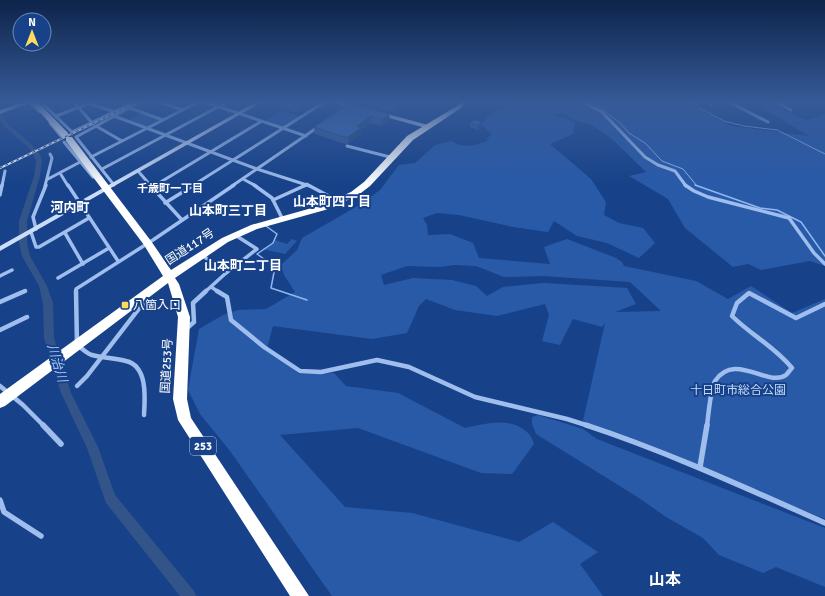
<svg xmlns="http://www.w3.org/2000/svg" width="825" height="596" font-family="Signika,'Noto Sans JP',sans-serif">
<rect width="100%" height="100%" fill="#174289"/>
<g fill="#295aa8" fill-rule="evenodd">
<path d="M507,101h179l45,25 78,10 -57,-35h20l15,11 20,8 18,-6v152l-15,-5 -49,9 -13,-6 -15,3 -48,-39 -17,-29 -39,-23 17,-4 -34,-33 -20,-14 -21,-6 -7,-6 -10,2 21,7 -2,12 -23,10 41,35 15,23 -2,13 15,8 24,5 12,15 -16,15 -32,-15 -30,-7 -23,-15 -6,11 -35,-5 -54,-12 -22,-2 -14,5 4,7 1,10 22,-1 23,9 6,15 71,6 -6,-17 23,-8 49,19 6,4 2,4 72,15 32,18 23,-13 41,27 33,-14v220l-242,-98 22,-98 -3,4 -29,-8 -13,26 -18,-4 7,-26 -4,-11 -48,12 -42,-6 -29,-11 -7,7 -12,27 -35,6 -99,-13 -6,22 32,26 35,-1 12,13 52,7 67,35c19,-4 47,-12 63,5 3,2 5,8 6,11l-22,30 -31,-1 -123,-45 -78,7 65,72 67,6 107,29 34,-20 45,30 -18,12 23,32h-271l-102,-145 -30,-37 -12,-24 11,-61 24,-14 15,-5 28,-1 29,-17 -11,-17 -3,-10 16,-15 5,-12 59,-34 19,-14 19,-25 16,-2 20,-18 16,-4c14,8 23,5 38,-1l-3,-1 6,-4 -11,-11 12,-13 11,-3zM455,265l21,1 28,11 39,-1 87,6 31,29 -46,1 21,-8 -9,-16 -83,-5 -41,4 -16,9 -11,-10 -24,-6 -39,-2 -29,7 -3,-10 26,-9 32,1z"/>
<polygon points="283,110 299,117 283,127 265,121"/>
<polygon points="142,113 160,120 147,127 129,120"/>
<polygon points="292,239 297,241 285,254 262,249 274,243 275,240 287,244"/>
<polygon points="538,415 583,429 597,439 825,528 825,587 776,567 763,573 719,555 703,538 666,517 639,498 536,434 532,424 532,417"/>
</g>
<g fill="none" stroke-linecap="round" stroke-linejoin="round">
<g stroke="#91b7f1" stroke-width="1">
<polyline points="592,101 620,123 629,133 645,143 662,161 683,169 697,186"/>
<polyline points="694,101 700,108 724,121 744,126 777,130 825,154"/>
</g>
<g stroke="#91b7f1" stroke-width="1.5">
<polyline points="695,185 760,208 777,210 801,222 825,256"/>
<polyline points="266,226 277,234 273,243 257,254 275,267 271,288 307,300"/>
</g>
<polygon fill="#335489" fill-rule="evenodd" points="0,113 2,114 8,124 32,145 40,155 42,161 40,176 27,221 27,243 30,256 47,286 53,303 54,338 71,393 98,447 115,495 194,591 196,596 180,596 106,503 87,448 61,393 44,338 43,303 39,286 22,256 19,243 19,221 34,176 36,161 34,155 28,147 4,126 0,120"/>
<g stroke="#9fbeee" stroke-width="3">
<polyline points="40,101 72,132 136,101"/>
<polyline points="73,101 93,124"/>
<polyline points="157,101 183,110"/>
<polyline points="202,101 306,136"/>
<polyline points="581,101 602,112 645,157 658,165 675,171 686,186"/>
<polyline points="686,101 691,104"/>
<polyline points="708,101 711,105"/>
<polyline points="727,101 768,122"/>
<polyline points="774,101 791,110"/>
<polyline points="30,103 40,112"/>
<polyline points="90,104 116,112"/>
<polyline points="130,108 163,120"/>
<polyline points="56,116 95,101"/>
<polyline points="114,116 257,169 310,186"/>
<polyline points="50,123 61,136"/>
<polyline points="96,126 122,141"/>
<polyline points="64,142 93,177"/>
<polyline points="347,146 390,157"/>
<polyline points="91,157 200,101"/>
<polyline points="102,169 229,101"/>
<polyline points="138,171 151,186"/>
<polyline points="60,173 68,186"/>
<polyline points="48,179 82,161"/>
<polyline points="243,179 256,186"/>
<polyline points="114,185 76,137 142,101"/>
<polyline points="2,186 5,171"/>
<polyline points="45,186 52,158 50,154"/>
<polyline points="154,186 262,121"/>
<polyline points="192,186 326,101"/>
<polyline points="232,186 318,127"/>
<polyline points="304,186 307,184"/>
</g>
<g stroke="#9fbeee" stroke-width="3.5">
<polyline points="68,185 118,261"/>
<polyline points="150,185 182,220"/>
<polyline points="254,185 272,198 282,218"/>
<polyline points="308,185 338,201"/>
<polyline points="685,185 694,191 708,197 789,218 814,253 825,264"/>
<polyline points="152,187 156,185"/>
<polyline points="0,195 2,185"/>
<polyline points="273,200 306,185"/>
<polyline points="165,203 194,185"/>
<polyline points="36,229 33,217 46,185"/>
<polyline points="31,232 36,247 39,247 89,218"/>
<polyline points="65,233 83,264"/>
<polyline points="202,255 226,273 205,292"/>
<polyline points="226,273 257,249 235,235"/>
<polyline points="0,276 12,270"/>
<polyline points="58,278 109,248"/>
<polyline points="211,287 219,292"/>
<polyline points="23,292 25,291"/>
<polyline points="76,292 76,289 153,240 234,185"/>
</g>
<g stroke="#9fbeee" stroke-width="4.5">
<path d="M76,291l1,54c5,3 10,9 15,10 11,3 23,3 34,6 22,5 19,37 18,54"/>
<polyline points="217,291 227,297 231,320 264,347 300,371 321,372 377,360 409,367 475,397 567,419 589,426"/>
<polyline points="0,302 25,291"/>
<polyline points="186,329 194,322 193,303 206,291"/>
<polyline points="0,330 27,317"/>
<polyline points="0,386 23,405 44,426"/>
<polyline points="77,386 87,376 141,306 147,302"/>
<path d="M707,426c1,-9 4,-39 8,-45 20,-30 53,7 71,-6 2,-2 4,-5 6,-7 -17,-21 -41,-33 -60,-52l5,-13 12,-10 47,25 29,-14"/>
</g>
<g stroke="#9fbeee" stroke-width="5.5">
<polyline points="43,425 61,444"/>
<path d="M586,425c82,27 160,63 239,98"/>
<polyline points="700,467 707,425"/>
<polyline points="0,500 4,512 41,536"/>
</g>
<g fill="#ccddfa" fill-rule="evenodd">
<polygon points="27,101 35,101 0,114 0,110"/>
<polygon points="258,101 264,101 0,251 0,246"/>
<polygon points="329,101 338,101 360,108 357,110"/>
<polygon points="380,112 428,125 429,126 426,128 378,115 377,114"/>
</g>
<g fill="#fff" fill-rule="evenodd">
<polygon points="30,101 37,101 68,133 68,137 62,137"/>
<polygon points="460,101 467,101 461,108 413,140 370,186 357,196 325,210 257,229 228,242 175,278 179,284 190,317 187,399 191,418 309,596 290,596 178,420 173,399 178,317 168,283 5,406 0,408 0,394 163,276 144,245 66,141 66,137 72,137 151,241 171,270 222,238 251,225 319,206 351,192 364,182 407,136 457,106"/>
</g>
<defs>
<polyline id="rail" points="0,168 140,101"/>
</defs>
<use href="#rail" stroke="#fff" stroke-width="2"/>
<use href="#rail" stroke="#174289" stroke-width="1" stroke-dasharray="3" stroke-linecap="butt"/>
</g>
<g fill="#365c99">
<polygon points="270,101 307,101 308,107 298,113 270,102"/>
<polygon points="373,101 400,107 394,112 374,107"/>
<polygon points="350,103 390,120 382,126 371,123 361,130 361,134 349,143 345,144 315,134 314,127"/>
<polygon points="482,122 482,127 478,130 470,127 470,123"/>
</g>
<g fill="#2c4b7d">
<polygon points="302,101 307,101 308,107 298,113 297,104"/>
<polygon points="399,101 400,107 394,112 394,106"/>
<polygon points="389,114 390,120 382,126 382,120"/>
<polygon points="371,116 371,123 361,130 361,134 349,143 348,137 357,126"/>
<polygon points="482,122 482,127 478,130 478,125"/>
</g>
<g fill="#3f6bb2" stroke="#2c4b7d">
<polygon points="289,101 302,101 297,104"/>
<polygon points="374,101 399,101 394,106"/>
<polygon points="350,103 389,114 382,120 371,116 357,126 361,128 348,137 344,137 314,127"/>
<polygon points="474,120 482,122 478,125 470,123"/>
</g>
<linearGradient id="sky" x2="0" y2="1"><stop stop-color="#0d244b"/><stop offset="0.55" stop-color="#365a97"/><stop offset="1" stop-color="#365a97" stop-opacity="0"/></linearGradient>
<rect width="825" height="185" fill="url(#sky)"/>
<rect fill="#ffda5c" stroke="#174289" stroke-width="1.5" x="121" y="301" width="8" height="8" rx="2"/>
<g text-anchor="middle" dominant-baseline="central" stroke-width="4" stroke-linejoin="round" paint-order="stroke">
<g font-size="11" font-weight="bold" fill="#fff" stroke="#174289">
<text x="170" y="188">千歳町一丁目</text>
</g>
<rect fill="#174289" stroke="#b9c6dc" stroke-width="1" x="190" y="437" width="26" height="18" rx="3"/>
<g font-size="11" font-weight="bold" fill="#fff">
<text x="203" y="446">253</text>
</g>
<g font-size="12" fill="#fff" stroke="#174289">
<text transform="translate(190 247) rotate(-33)">国道117号</text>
<text transform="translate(167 366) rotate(-87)">国道253号</text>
</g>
<g font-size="12" fill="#fff" stroke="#174289" text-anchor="start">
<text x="133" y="305">八箇入口</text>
</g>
<g font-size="12" fill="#c4dafa" stroke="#174289">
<text x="738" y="390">十日町市総合公園</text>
</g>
<g font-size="13" font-weight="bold" fill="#fff" stroke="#174289">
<text x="332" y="202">山本町四丁目</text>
<text x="70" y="208">河内町</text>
<text x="228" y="211">山本町三丁目</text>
<text x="243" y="266">山本町二丁目</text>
</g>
<g font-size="13" font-style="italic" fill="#aac8f6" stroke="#174289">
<text transform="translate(57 363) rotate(73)">川治川</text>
</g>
<g font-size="16" font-weight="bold" fill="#fff" stroke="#174289">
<text x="665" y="580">山本</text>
</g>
</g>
<g transform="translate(32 32)"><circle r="19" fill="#174289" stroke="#748eb8"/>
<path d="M0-3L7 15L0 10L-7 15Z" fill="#ffda5c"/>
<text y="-6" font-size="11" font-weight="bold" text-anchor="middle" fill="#ffffff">N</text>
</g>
</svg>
